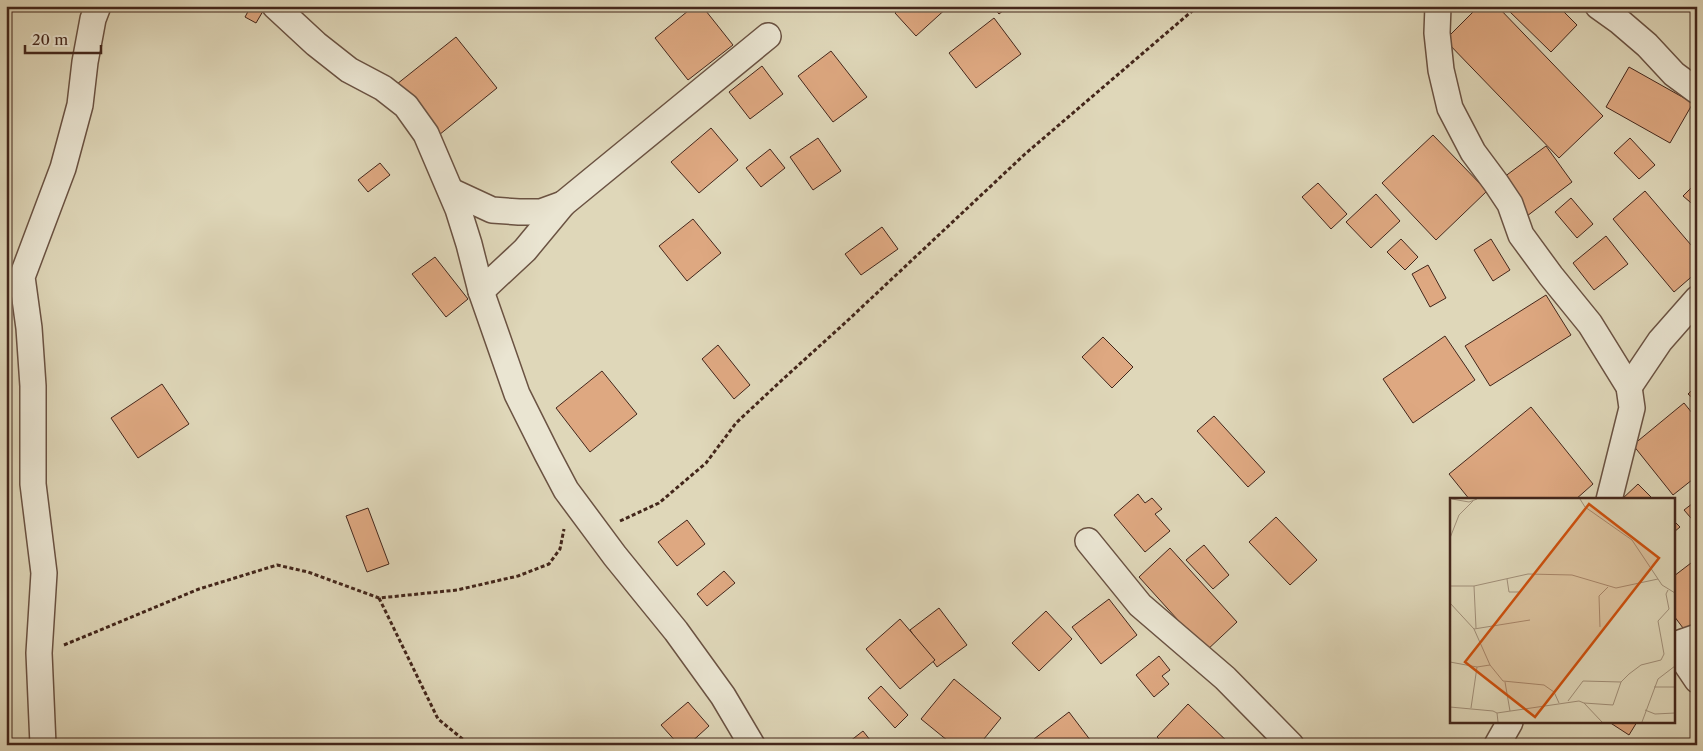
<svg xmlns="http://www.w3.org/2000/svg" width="1703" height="751" font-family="'Libre Caslon Text',serif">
<rect width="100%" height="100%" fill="#dfd7b9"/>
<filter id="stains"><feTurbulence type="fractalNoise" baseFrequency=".004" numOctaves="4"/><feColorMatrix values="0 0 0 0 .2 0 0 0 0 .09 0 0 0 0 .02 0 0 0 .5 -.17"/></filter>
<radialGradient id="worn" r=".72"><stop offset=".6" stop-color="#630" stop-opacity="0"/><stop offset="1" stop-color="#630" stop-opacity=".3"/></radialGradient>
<g fill="#dea881" stroke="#43261b">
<polygon points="251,6 266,6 256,23 245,17"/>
<polygon points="694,6 702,6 733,45 688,80 655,38"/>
<polygon points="902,6 949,6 916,36 895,13"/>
<polygon points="992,6 1009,6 999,14"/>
<polygon points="1479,6 1497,6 1603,116 1559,158 1445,40"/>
<polygon points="1509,6 1558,6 1577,25 1551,52 1507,9"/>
<polygon points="994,18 1021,54 976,88 949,53"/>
<polygon points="456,37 497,88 439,135 397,84"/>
<polygon points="831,51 867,97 833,122 798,76"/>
<polygon points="762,66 783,94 750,119 729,92"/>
<polygon points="1629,67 1693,103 1670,143 1606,107"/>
<polygon points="711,128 738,160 699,193 671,162"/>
<polygon points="1433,135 1487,191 1436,240 1382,183"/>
<polygon points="818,138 841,171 813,190 790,157"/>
<polygon points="1630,138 1655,165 1639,179 1614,153"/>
<polygon points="1546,146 1572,182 1527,216 1500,180"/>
<polygon points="770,149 785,168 761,187 746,168"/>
<polygon points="380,163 390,175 368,192 358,180"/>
<polygon points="1697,182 1697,208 1683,196"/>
<polygon points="1318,183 1347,214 1331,229 1302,197"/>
<polygon points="1645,191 1697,252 1697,272 1674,292 1613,219"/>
<polygon points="1376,194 1400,221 1371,248 1346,222"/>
<polygon points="1571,198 1593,224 1577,238 1555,212"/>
<polygon points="693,219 721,253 687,281 659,246"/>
<polygon points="882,227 898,249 861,275 845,254"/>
<polygon points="1606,236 1628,264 1594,290 1573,263"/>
<polygon points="1401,239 1418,257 1405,270 1387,252"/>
<polygon points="1491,239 1510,270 1493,281 1474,250"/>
<polygon points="435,257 468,299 446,317 412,274"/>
<polygon points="1428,265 1446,298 1430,307 1412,274"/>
<polygon points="1546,295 1571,335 1490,386 1465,346"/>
<polygon points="1445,336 1475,380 1413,423 1383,379"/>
<polygon points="1103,337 1133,367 1112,388 1082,357"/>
<polygon points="718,345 750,385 734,399 702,359"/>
<polygon points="602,371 637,414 590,452 556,408"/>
<polygon points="162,384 189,424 138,458 111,418"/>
<polygon points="1697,385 1697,402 1688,394"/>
<polygon points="1684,403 1697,419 1697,476 1673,495 1633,445"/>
<polygon points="1531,407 1593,484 1575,500 1470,500 1449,474"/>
<polygon points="1214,416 1265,472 1248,487 1197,431"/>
<polygon points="1638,484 1654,500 1621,500"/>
<polygon points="1138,494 1145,503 1152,498 1162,509 1155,514 1170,531 1145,552 1114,515"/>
<polygon points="1697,500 1697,525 1684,510"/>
<polygon points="368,508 389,564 367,572 346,516"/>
<polygon points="1276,517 1317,560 1290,585 1249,542"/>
<polygon points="687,520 705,544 677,566 658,542"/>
<polygon points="1674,521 1680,527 1674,532"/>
<polygon points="1204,545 1229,575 1213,589 1186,560"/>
<polygon points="1170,548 1237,622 1206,651 1139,577"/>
<polygon points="1691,563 1697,571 1697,631 1689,636 1674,616 1674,576"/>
<polygon points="724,571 735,583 707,606 697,594"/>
<polygon points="1109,599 1137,635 1101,664 1072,627"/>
<polygon points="939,608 967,645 937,667 910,630"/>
<polygon points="1046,611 1072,639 1039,671 1012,643"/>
<polygon points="900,619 935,660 900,689 866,649"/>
<polygon points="1159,656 1170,670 1162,676 1169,684 1154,697 1136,675"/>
<polygon points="954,679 1001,718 979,745 953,745 921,719"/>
<polygon points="881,686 908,715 895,728 868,698"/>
<polygon points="688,702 709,726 688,745 679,745 661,725"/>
<polygon points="1188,704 1231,745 1165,745 1157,737"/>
<polygon points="1069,712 1094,745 1039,745 1034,739"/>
<polygon points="1609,722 1637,722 1629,735"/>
<polygon points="863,731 874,745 845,745"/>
<polygon points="669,740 672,745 660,745"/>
</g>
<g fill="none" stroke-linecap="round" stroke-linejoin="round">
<defs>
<g id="minor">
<polyline points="275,6 316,44 349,70 383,88 406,106 426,134 458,209 469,244 481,291 517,394 547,454 566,490 615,556 676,631 723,696 752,745"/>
<polyline points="1438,6 1437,33 1441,70 1450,108 1473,152 1496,183 1510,204 1521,235 1551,276 1590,324 1629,387 1632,408 1609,500"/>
<polyline points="1598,6 1619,21 1647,45 1674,74 1697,91"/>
<polyline points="451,191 492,210 519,212 541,212 563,204 768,36"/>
<polyline points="481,291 525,250 563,204"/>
<polyline points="1629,387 1660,341 1697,299"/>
<polyline points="1088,541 1140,605 1225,678 1291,745"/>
<polyline points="1674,645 1697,637"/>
<polyline points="1674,646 1697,680"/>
<polyline points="43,745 39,653 44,573 33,484 33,386 29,328 22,277 63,168 80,105 85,62 93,19 98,6"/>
<polyline points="1497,745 1510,722"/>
</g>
</defs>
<use href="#minor" stroke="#6a5242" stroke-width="28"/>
<g stroke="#43261b" stroke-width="3" stroke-dasharray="4 2.5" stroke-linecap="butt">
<polyline points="620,521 659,503 706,463 736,423 782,380 846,322 1025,154 1198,6"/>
<polyline points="379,598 438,719 470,745"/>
<polyline points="64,645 199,589 277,565 308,572 379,598 457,590 518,576 549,564 560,549 564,529"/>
</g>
<use href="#minor" stroke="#eae5d2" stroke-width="25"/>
</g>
<g transform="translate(1450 498)">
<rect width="225" height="225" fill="#dfd7b9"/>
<path fill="none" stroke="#a1907a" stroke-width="1" d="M2,1l17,3 8,-3M130,1l5,8 47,33 30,45 13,8M0,40l9,-23 14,-14M57,81l2,13h12M0,88h24l54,-12 44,1 44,13 42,-9M24,88l2,42M0,105l24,26 16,36 13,16 41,4 10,7 5,11M150,129l-1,-31 9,-9M24,131l56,-9M0,164l27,5 13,-2M55,184l5,29M204,189h21M118,203l15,-20 38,1M134,205l29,2 8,-23 8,-8 12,-9 20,-5 3,-6 -6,-33 11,-12 -3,-15 2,-4M0,209l43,4 4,2 1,9M21,210l6,-41M195,212l10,4 20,-1M47,215l82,-12 5,2 18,19M192,224l16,-43 17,-13"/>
<path fill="#cf510e" fill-opacity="0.15" stroke="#cf510e" stroke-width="2.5" d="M139,6l70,54 -124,159 -70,-55z"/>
<rect width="225" height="225" fill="none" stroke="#43261b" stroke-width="2.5"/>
</g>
<rect width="1703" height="751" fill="none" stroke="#dfd7b9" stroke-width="25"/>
<rect x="8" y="8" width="1688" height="736" fill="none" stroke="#43261b" stroke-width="2.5"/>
<rect x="12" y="12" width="1678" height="726" fill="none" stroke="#43261b"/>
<path d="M25 45v8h76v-8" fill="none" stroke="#43261b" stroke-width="2.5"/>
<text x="32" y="45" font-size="15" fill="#43261b" stroke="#eae5d2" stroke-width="4" paint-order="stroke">20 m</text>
<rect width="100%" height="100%" filter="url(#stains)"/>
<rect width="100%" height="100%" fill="url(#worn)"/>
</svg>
